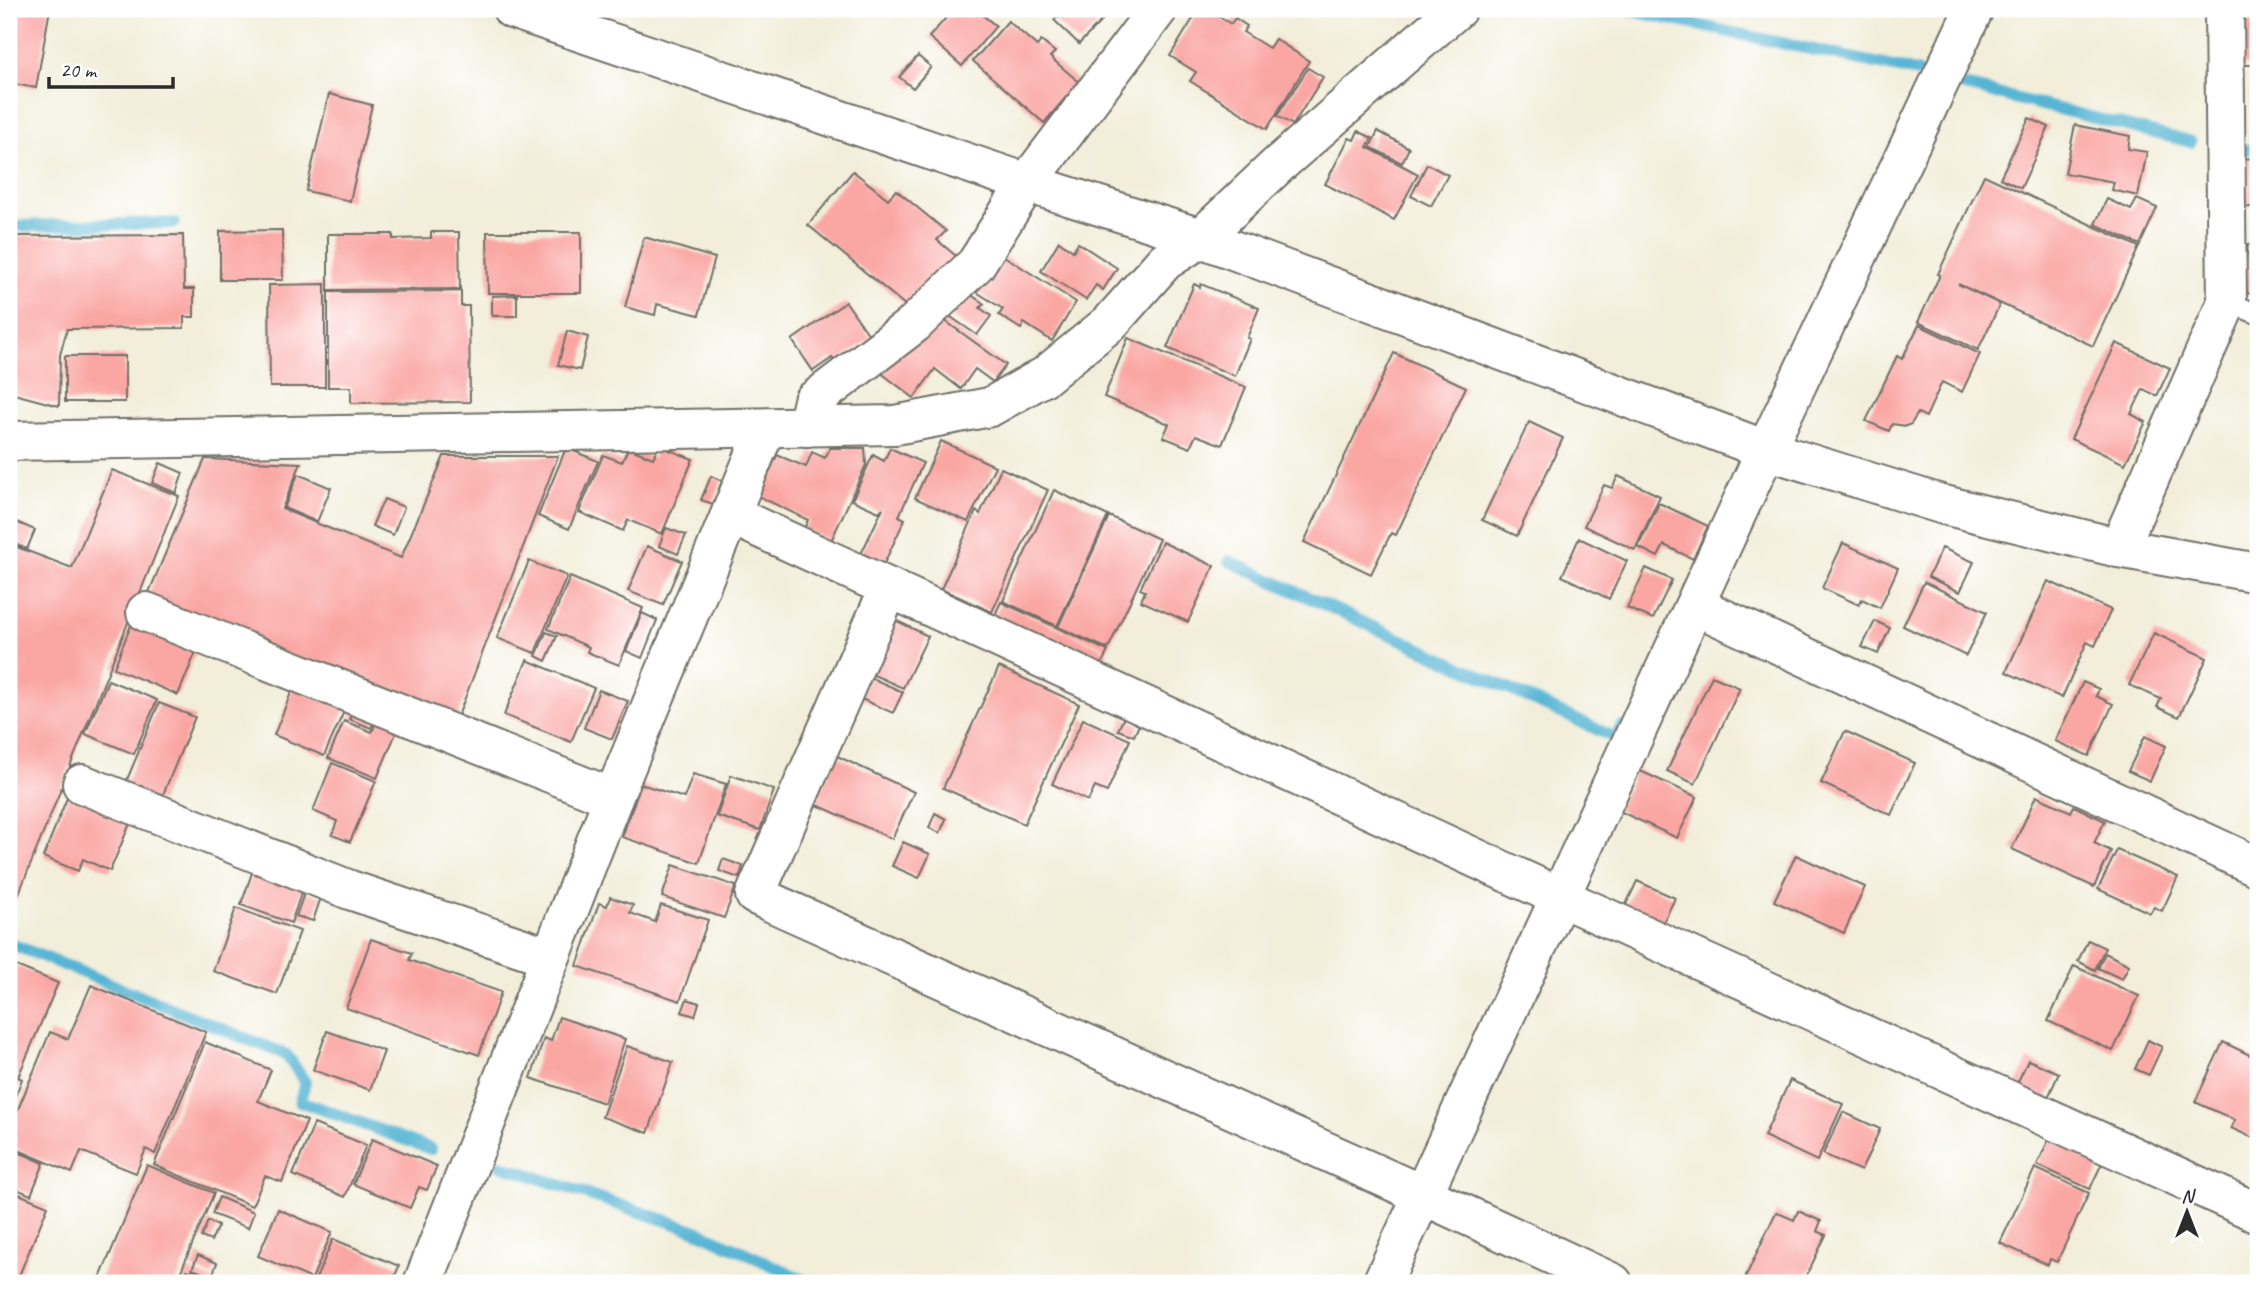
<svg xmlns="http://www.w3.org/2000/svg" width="2267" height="1292" font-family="Caveat,sans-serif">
<rect width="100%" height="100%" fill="#fff"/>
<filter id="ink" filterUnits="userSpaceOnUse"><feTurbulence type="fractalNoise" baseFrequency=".0143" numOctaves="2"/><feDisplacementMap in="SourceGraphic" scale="14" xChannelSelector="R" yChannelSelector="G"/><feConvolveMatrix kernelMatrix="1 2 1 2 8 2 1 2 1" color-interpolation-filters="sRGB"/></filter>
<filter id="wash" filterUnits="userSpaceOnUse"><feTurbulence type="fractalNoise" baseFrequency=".00686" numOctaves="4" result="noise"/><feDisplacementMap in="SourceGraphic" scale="28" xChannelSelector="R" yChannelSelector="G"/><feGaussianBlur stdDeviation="1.57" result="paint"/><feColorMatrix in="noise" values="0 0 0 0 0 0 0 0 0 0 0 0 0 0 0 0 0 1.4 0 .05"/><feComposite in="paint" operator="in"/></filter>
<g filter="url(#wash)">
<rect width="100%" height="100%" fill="#f2eeda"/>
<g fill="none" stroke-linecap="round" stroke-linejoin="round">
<g stroke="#56b5d4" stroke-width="12">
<polyline points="1622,9 1917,72"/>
<polyline points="1957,84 2191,142"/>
<polyline points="2234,149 2258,150"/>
<polyline points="9,226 174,223"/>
<polyline points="1229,561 1616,738 1621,727"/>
<polyline points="9,943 287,1055 305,1082 300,1101 431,1149"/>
<polyline points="500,1165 700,1232 810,1283"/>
</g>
</g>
<g id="blocks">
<g fill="#faa7a4">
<polygon points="9,9 50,9 36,88 9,83"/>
<polygon points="954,9 975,9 996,26 962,66 929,37"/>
<polygon points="1064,9 1108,9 1111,11 1079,44 1054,20"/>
<polygon points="1199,9 1206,9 1231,24 1235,18 1247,26 1243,32 1269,48 1275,39 1309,61 1267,129 1190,81 1196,72 1170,56"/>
<rect x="2242" y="9" width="16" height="56"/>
<polygon points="1008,21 1037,46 1041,41 1055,52 1050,57 1079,82 1044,123 973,61"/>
<polygon points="918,56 931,67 913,88 899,77"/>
<polygon points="1308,68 1323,77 1293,125 1277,116"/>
<polygon points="329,94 372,105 350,201 306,191"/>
<polygon points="2029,118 2049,127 2021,188 2000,178"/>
<polygon points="2075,125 2130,136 2128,149 2147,152 2138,196 2112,190 2114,182 2065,173"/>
<polygon points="1358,131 1372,138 1367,147 1418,174 1394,220 1325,184 1349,138 1354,140"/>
<polygon points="1378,131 1409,148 1402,163 1370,147"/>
<polygon points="2234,158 2258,159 2258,207 2233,207"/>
<polygon points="1427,164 1448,175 1431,206 1411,196"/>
<polygon points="853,171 888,199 896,190 946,231 937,240 956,256 911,310 808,225"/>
<polygon points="1984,175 2139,247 2093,346 1958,284 2000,304 1978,350 1918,322 1940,275 1938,274"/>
<polygon points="2107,199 2131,210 2137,199 2157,208 2140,245 2095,224"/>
<polygon points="282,230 283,280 220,280 220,231"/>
<polygon points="431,232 459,232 460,289 328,290 328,234 393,234 393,239 431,238"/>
<polygon points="487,232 581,232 581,293 488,293"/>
<polygon points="183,235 184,289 194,289 194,317 184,317 184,328 67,329 60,355 59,406 14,394 9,413 9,258 14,236"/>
<polygon points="644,237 715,258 699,315 657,304 655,315 625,307"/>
<polygon points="1059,241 1073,251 1078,243 1117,268 1103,290 1096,285 1086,300 1041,271"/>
<polygon points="2248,244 2258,245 2258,294 2243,293"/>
<polygon points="996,251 1076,302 1052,341 1024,323 1021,329 999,315 1003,309 972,289"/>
<polygon points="325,284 325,387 270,387 269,285"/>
<polygon points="1194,284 1200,287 1201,284 1259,308 1247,338 1250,339 1235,376 1167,348"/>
<polygon points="963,289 984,304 980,308 991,316 977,335 945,313"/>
<polygon points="461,291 461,306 469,306 470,402 351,403 351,387 328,387 328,292"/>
<polygon points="517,295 517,316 492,316 492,296"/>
<polygon points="846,302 871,338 835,363 832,358 813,371 792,340"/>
<polygon points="937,315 1006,365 993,382 975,369 961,389 935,369 914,398 880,372"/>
<polygon points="1919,325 1980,354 1962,392 1942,382 1926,417 1918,413 1911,424 1906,426 1892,424 1889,431 1866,421 1897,356 1902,359"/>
<polygon points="567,331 588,337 580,370 558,365"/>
<polygon points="1128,338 1246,387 1222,445 1196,435 1190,448 1163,437 1169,424 1104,397"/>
<polygon points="2116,343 2170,368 2157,396 2143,389 2131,414 2146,422 2125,464 2071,439"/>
<polygon points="1394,353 1466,387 1396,535 1391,533 1371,574 1304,542"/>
<rect x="65" y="356" width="60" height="46"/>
<polygon points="1529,422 1563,438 1517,536 1482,520"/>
<polygon points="941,441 995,466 968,522 915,498"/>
<polygon points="659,446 693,459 662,534 628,520 623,531 579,512 603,455 622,462 628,448 653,458"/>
<polygon points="566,448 598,461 569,529 538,516"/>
<polygon points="830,448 865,448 866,465 831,541 804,529 808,520 758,496 777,455 806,467 812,452 825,458"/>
<polygon points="890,448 923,463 899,516 905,519 882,568 859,558 883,508 879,512 852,500 873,455 884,461"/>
<polygon points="444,456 558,456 455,724 147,597 205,459 301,463 282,509 401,558"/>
<polygon points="160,463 183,473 176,493 152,483"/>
<polygon points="1001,468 1048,490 992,612 941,589 976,511 980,514"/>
<polygon points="112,470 179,496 9,918 9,544 72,568"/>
<polygon points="298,474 331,488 317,522 284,508"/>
<polygon points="711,476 722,481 713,504 701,500"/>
<polygon points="1618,476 1660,496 1635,550 1584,526 1604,485 1612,488"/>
<polygon points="1054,490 1108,516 1057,626 1003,601"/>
<polygon points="384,499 404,507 393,535 372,526"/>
<polygon points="1659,503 1708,526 1693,559 1664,545 1658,557 1638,547"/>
<polygon points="1109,516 1159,539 1108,649 1058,627"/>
<polygon points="9,519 35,530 27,549 9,542"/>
<polygon points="666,528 686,535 678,554 659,546"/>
<polygon points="1579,538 1627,561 1609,599 1562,576"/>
<polygon points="1162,542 1214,566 1188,622 1141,601 1145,591 1140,589"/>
<polygon points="1843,543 1898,568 1880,608 1862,599 1859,605 1822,588"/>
<polygon points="647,546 682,561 663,605 628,591"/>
<polygon points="1942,548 1974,562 1960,592 1928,577"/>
<polygon points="529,561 567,576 535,653 497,638"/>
<polygon points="1646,568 1672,580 1653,619 1627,608"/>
<polygon points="570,577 643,608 619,665 587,652 589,647 548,629"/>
<polygon points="2048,581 2111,610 2095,646 2087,642 2062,698 2006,672"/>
<polygon points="1924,582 1987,612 1966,656 1903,626"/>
<polygon points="1001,602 1108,651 1101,665 994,617"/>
<polygon points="642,613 657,620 642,658 626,651"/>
<polygon points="893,619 928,636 903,688 869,673"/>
<polygon points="133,620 198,647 178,695 114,668"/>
<polygon points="1875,621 1890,628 1878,654 1862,647"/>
<polygon points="546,632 557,636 546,661 536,656"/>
<polygon points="2154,633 2207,658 2179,717 2157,707 2161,699 2129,685"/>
<polygon points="527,660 594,688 571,742 504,715"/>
<polygon points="999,667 1079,704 1024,824 943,788"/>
<polygon points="1712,676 1740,688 1695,784 1667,771"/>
<polygon points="869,677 903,692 893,713 859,698"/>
<polygon points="108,680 157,700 134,754 85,734"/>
<polygon points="2083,682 2099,689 2096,696 2113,704 2089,756 2055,741"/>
<polygon points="293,688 345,709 324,756 274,735"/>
<polygon points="599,690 628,701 612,739 584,728"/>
<polygon points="159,703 195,717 160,802 124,787"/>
<polygon points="355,705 377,715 371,728 349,719"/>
<polygon points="378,717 399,726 377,778 328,758 344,721 372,732"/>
<polygon points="1124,717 1139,725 1134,736 1118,730"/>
<polygon points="1083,719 1130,740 1107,792 1095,787 1088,801 1052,784"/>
<polygon points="1845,731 1915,763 1891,815 1821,783"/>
<polygon points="2145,736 2166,746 2150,781 2128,771"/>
<polygon points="837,756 914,792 892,839 815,804"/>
<polygon points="332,763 376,781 350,842 332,835 337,821 313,811"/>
<polygon points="1636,769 1697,797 1677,838 1617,810"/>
<polygon points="693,774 726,784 699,863 622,837 641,784 684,798"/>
<polygon points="731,775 774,790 760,830 717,816"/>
<polygon points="71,788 134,814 110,871 83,859 78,871 43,857"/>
<polygon points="2036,796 2071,812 2074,806 2105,821 2094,843 2111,851 2094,887 2012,849"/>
<polygon points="935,813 946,819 940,833 929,828"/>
<polygon points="903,842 930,854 919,878 892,866"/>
<polygon points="2117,850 2178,877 2162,911 2154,907 2150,913 2098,889"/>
<polygon points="1796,855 1865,887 1844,933 1774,901"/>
<polygon points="723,859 743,866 739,878 719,871"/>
<polygon points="673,865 736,886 724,918 662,897"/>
<polygon points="254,867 304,885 291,923 241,905"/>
<polygon points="1637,881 1675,898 1660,929 1623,911"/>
<polygon points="305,891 321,897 313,921 296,916"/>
<polygon points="610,897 633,905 630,913 655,922 661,905 708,920 680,1001 577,966 599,903 607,906"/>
<polygon points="236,908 300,931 277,994 213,971"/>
<polygon points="371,939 412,953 409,960 501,992 479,1055 346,1008"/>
<polygon points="2088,940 2105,948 2095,970 2078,961"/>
<polygon points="2105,953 2129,965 2122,979 2098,968"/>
<polygon points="9,963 58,983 18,1077 22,1079 9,1112"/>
<polygon points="2074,966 2139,996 2113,1051 2048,1021"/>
<polygon points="91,985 206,1032 155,1154 146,1149 136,1173 81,1151 72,1173 9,1146 9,1131 50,1032 68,1039"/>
<polygon points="687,999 699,1003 695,1016 682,1012"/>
<polygon points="559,1017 625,1039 604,1103 531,1078 544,1038 551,1041"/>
<polygon points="327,1031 384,1051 370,1090 313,1070"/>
<polygon points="2148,1040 2162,1047 2149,1075 2135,1069"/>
<polygon points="205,1042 271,1070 258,1101 307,1121 282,1182 265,1176 252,1206 154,1165"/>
<polygon points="2223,1042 2258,1059 2258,1131 2253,1138 2231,1128 2235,1120 2195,1102"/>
<polygon points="627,1046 673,1062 648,1133 602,1117"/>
<polygon points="2028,1060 2059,1073 2046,1102 2015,1088"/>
<polygon points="1790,1080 1843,1104 1817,1161 1764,1136"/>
<polygon points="1843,1112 1880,1129 1861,1171 1823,1154"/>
<polygon points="314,1124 366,1145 345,1197 293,1175"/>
<polygon points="372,1139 437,1166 427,1190 419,1187 410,1208 353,1184"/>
<polygon points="2049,1139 2102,1163 2090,1189 2037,1165"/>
<polygon points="9,1148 44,1163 31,1195 9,1186"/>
<polygon points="147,1165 214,1193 176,1283 98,1283"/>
<polygon points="2035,1168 2089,1193 2057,1262 2050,1259 2048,1265 2000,1243"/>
<polygon points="9,1190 48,1206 18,1278 9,1275"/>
<polygon points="219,1197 254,1212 248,1228 212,1214"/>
<polygon points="278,1209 332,1232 312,1279 258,1256"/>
<polygon points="1798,1211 1821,1221 1817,1231 1826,1235 1803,1283 1756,1283 1745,1278 1776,1212 1794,1220"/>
<polygon points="208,1221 218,1226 211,1241 201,1237"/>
<polygon points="333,1239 399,1266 392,1283 314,1283"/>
<polygon points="198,1255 217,1263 212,1276 192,1269"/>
<polygon points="187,1270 220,1283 182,1283"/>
</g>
</g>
</g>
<g filter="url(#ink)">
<use href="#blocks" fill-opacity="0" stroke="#716f68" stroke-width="2"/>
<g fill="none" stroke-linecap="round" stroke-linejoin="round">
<defs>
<polyline id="lane" points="2227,302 2258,314"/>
<g id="street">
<polyline points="807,427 813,401 914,324 976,264 1027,183 1158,9"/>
<polyline points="9,441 895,425 990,407 1045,376 1110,323 1165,261 1201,238 1278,165 1457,9"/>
<polyline points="731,515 1560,897 2258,1213"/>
<polyline points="2119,548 2227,302 2224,9"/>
<polyline points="889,588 755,895 1423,1195 1613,1283"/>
<polyline points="1696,606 2258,867"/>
<polyline points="146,612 613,798"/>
<polyline points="82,784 350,890 550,957"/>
<polyline points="423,1283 613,798 766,428"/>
<polyline points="1382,1283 1766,450 1974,9"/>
</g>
<polyline id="secondary" points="512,9 1027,183 1201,238 1766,450 1944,505 2119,548 2258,573"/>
</defs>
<use href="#lane" stroke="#716f68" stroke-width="23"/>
<use href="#street" stroke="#716f68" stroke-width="42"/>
<use href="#secondary" stroke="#716f68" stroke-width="42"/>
<use href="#lane" stroke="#fff" stroke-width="19"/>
<use href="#street" stroke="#fff" stroke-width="38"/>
<use href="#secondary" stroke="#fff" stroke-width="38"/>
</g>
</g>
<rect width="2267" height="1292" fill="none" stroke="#fff" stroke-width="35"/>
<g transform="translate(2187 1212)" stroke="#ffffff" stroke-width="5" paint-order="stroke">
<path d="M0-5L12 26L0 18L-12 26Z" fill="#2b2b2b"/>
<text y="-10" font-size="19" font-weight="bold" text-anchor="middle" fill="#2b2b2b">N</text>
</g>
<path d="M49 77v10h124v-10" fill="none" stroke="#2b2b2b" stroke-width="3.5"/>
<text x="60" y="77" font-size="21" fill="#2b2b2b" stroke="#ffffff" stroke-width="5" paint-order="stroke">20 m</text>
</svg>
